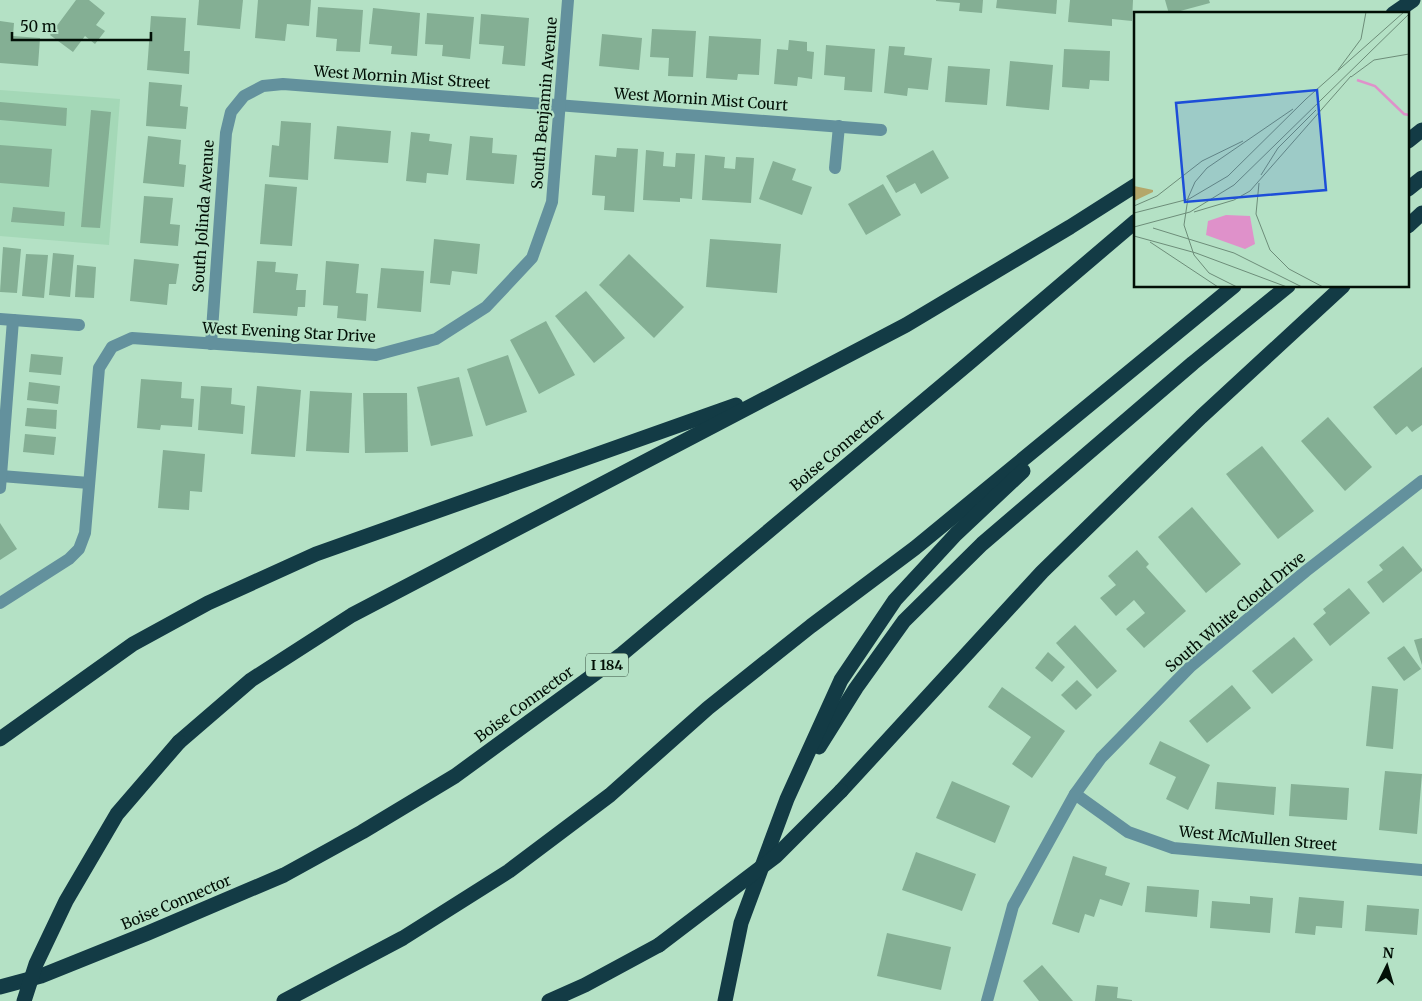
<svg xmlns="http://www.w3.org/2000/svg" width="1422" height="1001" font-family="Merriweather,serif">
<rect width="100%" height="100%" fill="#b4e1c5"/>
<polygon fill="#a4d8b7" points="0,90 120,99 109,245 0,236"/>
<g fill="#84af94">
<polygon points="76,0 89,0 105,13 96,25 105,31 95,44 85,36 73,52 50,35"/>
<polygon points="199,0 243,0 240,29 197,25"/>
<polygon points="258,0 311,0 309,26 287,24 285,41 255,38"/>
<polygon points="936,0 983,0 982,13 959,11 960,3 936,1"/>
<polygon points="997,0 1057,0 1056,14 996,8"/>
<polygon points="1070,0 1133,0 1132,21 1112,19 1112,26 1068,22"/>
<polygon points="1165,0 1209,0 1210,3 1169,14"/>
<polygon points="318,7 363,10 360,52 336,51 337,39 316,37"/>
<polygon points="373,8 420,13 417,56 391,54 392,46 369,44"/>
<polygon points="427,13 474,17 470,59 442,56 443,45 425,44"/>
<polygon points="481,14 529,18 525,66 502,64 504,46 479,44"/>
<polygon points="151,16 186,18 184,51 190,51 189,74 147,70"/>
<polygon points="0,21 14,23 13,36 40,38 38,66 0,63"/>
<polygon points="652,29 696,31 693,77 668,76 669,58 650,57"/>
<polygon points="602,34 642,38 639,70 599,66"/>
<polygon points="709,36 761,39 759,75 738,74 737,80 706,78"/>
<polygon points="789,40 807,42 807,51 814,52 812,79 798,77 797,86 774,84 777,49 788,50"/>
<polygon points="826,45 875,49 872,92 844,90 845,77 824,75"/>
<polygon points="889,46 905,47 904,55 932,58 928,90 908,88 907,96 884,93"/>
<polygon points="1064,49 1110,51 1109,81 1090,80 1089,89 1062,87"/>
<polygon points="1010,61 1053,65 1049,110 1006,106"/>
<polygon points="948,66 990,69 987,105 945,102"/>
<polygon points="149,82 182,85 180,106 188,107 186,129 146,126"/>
<polygon points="0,102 67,108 66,126 0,120"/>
<polygon points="91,110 111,112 100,228 81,227"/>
<polygon points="281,121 311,123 308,180 269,177 272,145 279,146"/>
<polygon points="337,126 391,131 388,163 334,159"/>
<polygon points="411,132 430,134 429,141 452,144 448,175 427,173 426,183 406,181"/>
<polygon points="148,136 181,140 179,164 186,165 184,187 143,183"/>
<polygon points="470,136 493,138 492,153 517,155 514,184 466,180"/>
<polygon points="0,145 52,149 49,187 0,183"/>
<polygon points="617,148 638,149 634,212 604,210 605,196 592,195 595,155 616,157"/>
<polygon points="646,150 664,152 663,166 675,167 676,153 695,154 692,199 680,198 680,202 643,200"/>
<polygon points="933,150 949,178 921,194 915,183 896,193 886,176"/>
<polygon points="705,155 725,157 724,168 735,169 736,157 754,158 751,203 702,200"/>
<polygon points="773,161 796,169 792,180 812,187 802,215 759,199"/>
<polygon points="265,184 297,187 292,246 260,244"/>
<polygon points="883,184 901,215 866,235 848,204"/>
<polygon points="144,196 173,198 170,224 180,225 178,246 140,243"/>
<polygon points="13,207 65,212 64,226 11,222"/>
<polygon points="434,239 480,244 477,274 452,271 450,285 430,283"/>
<polygon points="710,239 781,244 777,293 706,287"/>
<polygon points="3,247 21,249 17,293 0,292"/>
<polygon points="53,253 74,255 70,297 49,295"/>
<polygon points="26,254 48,255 44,298 22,296"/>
<polygon points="629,254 684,307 654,338 599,285"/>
<polygon points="134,259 179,264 176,284 169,284 167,305 130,301"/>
<polygon points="257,261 276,262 275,272 298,274 296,290 306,290 305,307 298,307 297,316 253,313"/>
<polygon points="326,261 359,264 356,293 368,294 366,321 337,318 338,306 323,305"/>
<polygon points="77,265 96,267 94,298 75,297"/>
<polygon points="381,268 424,271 421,312 377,308"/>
<polygon points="586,291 625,338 594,363 555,316"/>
<polygon points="546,321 575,375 539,394 510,340"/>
<polygon points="31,354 63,357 61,375 29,372"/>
<polygon points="508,355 527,412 486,426 467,369"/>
<polygon points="1422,367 1422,425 1412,432 1407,426 1396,435 1373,407"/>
<polygon points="459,377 473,436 431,446 417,387"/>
<polygon points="141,379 182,382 181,398 194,399 192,427 161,425 160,430 137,428"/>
<polygon points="29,382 60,386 58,404 27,400"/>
<polygon points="201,386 232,388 231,404 245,406 243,434 198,430"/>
<polygon points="257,386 301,390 295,457 251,454"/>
<polygon points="310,391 352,393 349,453 306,451"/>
<polygon points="363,393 407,393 408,452 365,453"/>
<polygon points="27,408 57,410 56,429 25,426"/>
<polygon points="1328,417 1372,467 1345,491 1301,441"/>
<polygon points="25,434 56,437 54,455 23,452"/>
<polygon points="1262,446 1314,511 1278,539 1226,474"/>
<polygon points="163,450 205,454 202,492 190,491 189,510 158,508"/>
<polygon points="1192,507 1241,564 1206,593 1158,537"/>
<polygon points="0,523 17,549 0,560"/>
<polygon points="1403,546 1422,569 1422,571 1383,603 1367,582 1383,570 1379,565"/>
<polygon points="1137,550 1149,564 1146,567 1186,611 1144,648 1126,629 1145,613 1134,600 1116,616 1100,598 1116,585 1108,576"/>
<polygon points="1349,588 1370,613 1330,646 1313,624 1326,613 1323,609"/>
<polygon points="1075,625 1117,671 1097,689 1056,643"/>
<polygon points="1294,637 1313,660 1272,694 1252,671"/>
<polygon points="1422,638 1422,665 1414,640"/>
<polygon points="1404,646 1421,669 1404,681 1387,658"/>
<polygon points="1048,652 1065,667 1052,682 1035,668"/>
<polygon points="1077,680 1092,695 1076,710 1061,695"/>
<polygon points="1232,685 1251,708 1207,743 1189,721"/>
<polygon points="1372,686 1398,689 1393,749 1366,746"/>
<polygon points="1002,687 1065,731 1032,778 1012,764 1031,737 988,707"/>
<polygon points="1160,741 1210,765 1188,810 1166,799 1176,777 1149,764"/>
<polygon points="1385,771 1422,774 1417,834 1379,830"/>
<polygon points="952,781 1010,806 995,843 936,818"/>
<polygon points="1217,782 1276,787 1274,815 1215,809"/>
<polygon points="1291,784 1349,788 1347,820 1289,816"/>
<polygon points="916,852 976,874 962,911 902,890"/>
<polygon points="1073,856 1107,867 1105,875 1130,883 1122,906 1100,899 1094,917 1085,914 1079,933 1052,924"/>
<polygon points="1147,886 1199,890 1197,917 1145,912"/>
<polygon points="1250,896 1273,898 1270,933 1210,928 1212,901 1250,904"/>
<polygon points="1299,897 1344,901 1342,928 1316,926 1315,935 1295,933"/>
<polygon points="1367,905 1419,909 1417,935 1365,931"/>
<polygon points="887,933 951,947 941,990 877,976"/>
<polygon points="1042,965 1073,1001 1039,1001 1023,981"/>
<polygon points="1097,985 1118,987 1117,998 1132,1000 1132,1001 1095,1001"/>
</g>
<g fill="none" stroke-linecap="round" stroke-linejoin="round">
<g stroke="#63919d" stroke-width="12">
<polyline points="835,168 839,126"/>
<polyline points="0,319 79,325"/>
<polyline points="211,344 226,133 231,112 244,96 263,86 283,84 881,130"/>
<polyline points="1,476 89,483"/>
<polyline points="0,488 13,320"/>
<polyline points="0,603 69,559 79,549 85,533 99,368 112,347 132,338 376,355 436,339 486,307 532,258 552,202 568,0"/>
<polyline points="1075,794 1128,832 1173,848 1422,870"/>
<polyline points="987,1001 1013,906 1075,794 1101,758 1191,666 1306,571 1422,481"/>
</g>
<g stroke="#133b45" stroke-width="15">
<polyline points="1393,14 1413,0"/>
<polyline points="1408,141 1422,130"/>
<polyline points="1408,189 1422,178"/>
<polyline points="1408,226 1422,213"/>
<polyline points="0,739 133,644 208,603 316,554 736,405"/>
<polyline points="179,742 251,680 352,615 906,325 1070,227 1136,185"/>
<polyline points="819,747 856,688 904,621 982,544 1193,363 1288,286"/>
<polyline points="841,791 1042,572 1201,417 1343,286"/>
<polyline points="0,987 41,976 148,933 284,875 362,832 455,776 622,654 969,363 1136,221"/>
<polyline points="284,1001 403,938 509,871 610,795 708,708 811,626 915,548 1234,286"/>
<polyline points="549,1001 585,985 659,945"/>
<polyline points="725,1001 741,923 787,799 841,680 895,600 956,534 1023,471"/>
</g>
<g stroke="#133b45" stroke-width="15">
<polyline points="659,945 776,856 841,791"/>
<polyline points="24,1001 36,964 66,901 117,814 179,742"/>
</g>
</g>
<g text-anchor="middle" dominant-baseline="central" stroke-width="4.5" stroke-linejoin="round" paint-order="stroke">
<rect fill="#b4e1c5" stroke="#374e3f" stroke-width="1" x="586" y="653.5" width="42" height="23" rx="4"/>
<g font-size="14" font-weight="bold" fill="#020f06">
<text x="607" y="665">I 184</text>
</g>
<g font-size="15" fill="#020f06" stroke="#b4e1c5">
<text transform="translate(402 77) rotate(4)">West Mornin Mist Street</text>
<text transform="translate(701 99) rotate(4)">West Mornin Mist Court</text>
<text transform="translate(544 103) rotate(-85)">South Benjamin Avenue</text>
<text transform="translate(203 216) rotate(-86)">South Jolinda Avenue</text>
<text transform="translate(289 332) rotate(3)">West Evening Star Drive</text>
<text transform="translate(837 450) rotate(-40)">Boise Connector</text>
<text transform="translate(1235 612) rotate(-40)">South White Cloud Drive</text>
<text transform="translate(524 704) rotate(-36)">Boise Connector</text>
<text transform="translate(1258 838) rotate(5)">West McMullen Street</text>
<text transform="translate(176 902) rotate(-23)">Boise Connector</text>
</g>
</g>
<g transform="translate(1134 12)">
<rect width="275" height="275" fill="#b4e1c5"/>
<path d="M0,174l19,4v2l-19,9z" fill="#b4a76a"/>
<path d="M92,203l24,1 5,28 -10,5 -39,-14 2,-14z" fill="#df91ca"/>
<path fill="none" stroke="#df91ca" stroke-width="2.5" d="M223,68l18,6 29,28 5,1"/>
<path fill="none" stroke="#6d8d79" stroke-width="1" d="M242,0h16M204,58l23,-31 5,-27M217,65l23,-17 35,-6M127,163l17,-27 38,-38M125,171l-3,31 14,36 19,19 34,18M0,194l23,-10 45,-35 41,-20M60,200l40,-12 16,-9 101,-115M0,201l55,-14 39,-23 78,-77 98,-87M0,215l56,-15 44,-27 175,-171M19,216l81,25 68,34M0,224l62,17 91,34M16,230l68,45M103,275l-28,-14 -15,-18 -10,-30 4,-27 7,-16 12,-14 86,-59"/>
<path fill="#1d4ed8" fill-opacity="0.15" stroke="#1d4ed8" stroke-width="2.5" d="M183,78l9,100 -141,12 -9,-99z"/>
<rect width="275" height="275" fill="none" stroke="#020f06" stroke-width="2.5"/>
</g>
<g transform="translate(1387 966) rotate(5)" stroke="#b4e1c5" stroke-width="4" paint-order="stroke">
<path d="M0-4L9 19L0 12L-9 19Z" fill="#020f06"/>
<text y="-8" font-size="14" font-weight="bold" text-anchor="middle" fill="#020f06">N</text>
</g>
<path d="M12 32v8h139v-8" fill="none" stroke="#020f06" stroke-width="2.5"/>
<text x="20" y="32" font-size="15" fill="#020f06" stroke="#b4e1c5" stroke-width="4" paint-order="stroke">50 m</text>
</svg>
